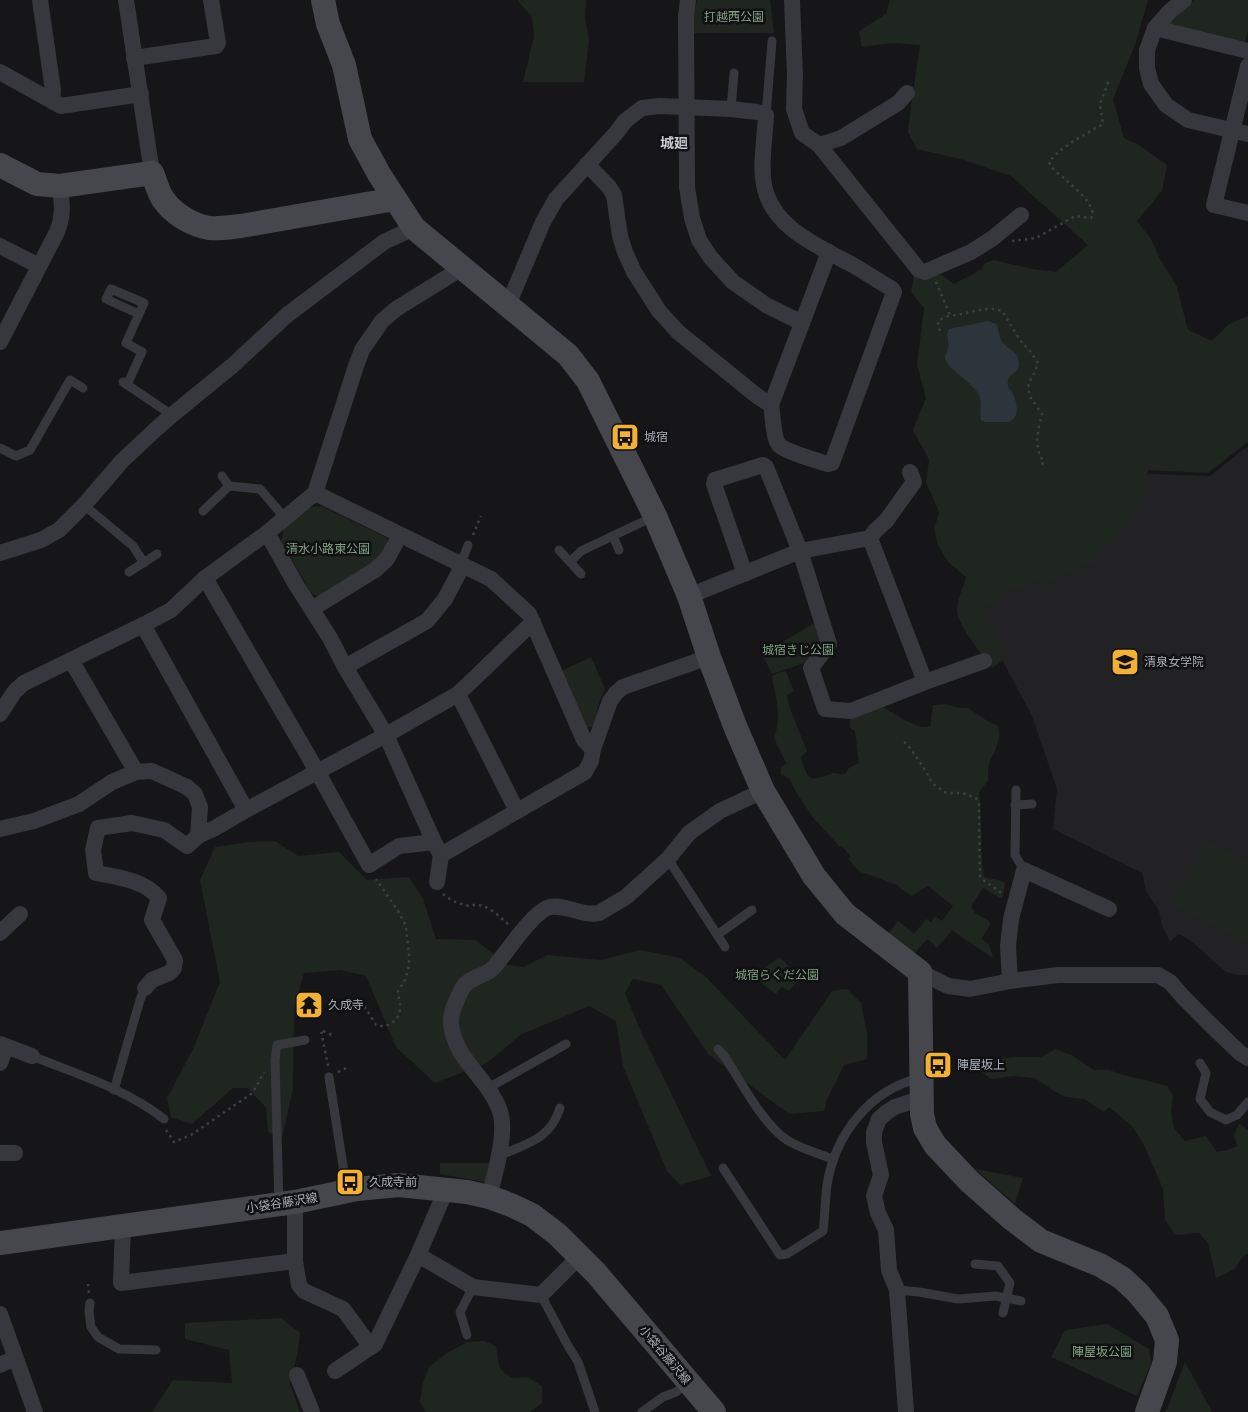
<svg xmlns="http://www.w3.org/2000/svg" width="1248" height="1412" font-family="'DejaVu Sans','Noto Sans JP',sans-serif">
<rect width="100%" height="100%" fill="#161618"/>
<polygon fill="#222225" points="1248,446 1248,975 1237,975 1226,972 1191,941 1179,934 1170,942 1162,926 1159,911 1146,891 1142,873 1053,829 1057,789 1032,716 974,607 1064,553 1149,474 1210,476"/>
<g fill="#1e261f">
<polygon points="518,0 586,0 585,18 589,40 584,82 523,82 534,36 532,17 518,1"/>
<polygon points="697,0 770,0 774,33 694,33 694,15"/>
<path d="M890,0h258l-13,45 -22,54 11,39 15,7 28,20 -5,26 -25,30 14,18 8,18 18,30 11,43 24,11 17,-17 19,-8v126l-40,31 -60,-3 -3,21 -13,28 -18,21 -14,10 -7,14 -14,3 -36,20 -7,-6 -34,13 -18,15 6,18 12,17 4,11 -8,9 -6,4c-9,-13 -34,-42 -35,-57 0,-12 6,-23 9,-34l-18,-15 -10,-17 -4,-15 5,-18 -13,-30 3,-22 -16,-30 13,-32 -9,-34 7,-56 -13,-16 3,-18 28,1 12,9 28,-15 3,-6 9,-3 38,9 24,3 32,-27 -77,-69 -47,-16 -47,-11 -9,-17 4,-33 8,-54 -29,-2 -29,4 -3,-16 27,-17z"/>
<polygon points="1194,0 1248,0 1248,30 1244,46 1164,26"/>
<polygon points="321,506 387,538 389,547 383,557 320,597 312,594 281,541 284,528 308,508"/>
<polygon points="816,622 821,643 807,662 772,674 762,654"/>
<polygon points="591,657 605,689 599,702 594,726 587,728 561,671"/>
<path d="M784,671l2,1 8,19 -7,4 2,11 18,45 -6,6c1,5 3,10 5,15 5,13 18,3 28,1 4,0 7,2 11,1l4,-6 10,-5 -4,-32 -5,-3v-8l2,-3 30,-11 20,13 19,8h9l3,-22 13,-1 14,4h8l21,14 8,3c7,13 -4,27 -8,39 -1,6 -1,11 -1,17l-9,11 1,7 2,63 2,15 18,4 3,3 -2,13 -3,1 -17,-10 -12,18 4,7 14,8 1,4 -8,13 2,3 5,3 4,13h-2l-39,-27 -14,17 -2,1 -1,-3 -8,-6 -13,15 -28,-17 12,-16 16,13 12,-15 5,3 4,-6 7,5 11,-15 -25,-20 -17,10 -14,-11 -27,-10 -10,-3 -12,-13 3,-2 -9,-11 -3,1 -6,-8 -19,-20 -18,-27 -7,-14 -8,-3v-7l5,-5 -12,-25c8,-23 2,-38 -2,-61l1,-2z"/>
<polygon points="1207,840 1248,863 1248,945 1172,904"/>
<polygon points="275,841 298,856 339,852 367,880 409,877 423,899 436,939 475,940 508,965 524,967 547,955 600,960 641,950 680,958 707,978 785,1060 832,991 847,989 861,1003 867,1034 867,1059 844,1065 827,1099 824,1111 789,1114 709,1055 661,985 633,979 625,993 638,1025 711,1176 680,1185 667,1171 623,1066 616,1021 589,1006 520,1035 487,1063 435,1083 396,1047 366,976 340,970 304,973 294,1009 293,1089 282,1138 268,1132 266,1107 247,1088 233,1088 192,1124 171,1117 167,1098 194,1047 220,982 200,880 215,847 249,842"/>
<polygon points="780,957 800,978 789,991 782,987 776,994 752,976"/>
<polygon points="1056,1049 1073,1056 1094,1070 1109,1070 1130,1077 1146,1080 1167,1086 1173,1095 1171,1111 1174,1128 1185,1141 1206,1136 1217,1152 1228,1150 1237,1146 1234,1135 1239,1123 1248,1130 1248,1254 1243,1256 1235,1269 1216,1278 1208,1243 1199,1233 1175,1235 1165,1220 1163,1189 1144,1145 1132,1126 1109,1107 1104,1112 1084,1099 1066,1097 1054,1091 1035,1078 1014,1076 991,1079 982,1072 988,1060 1017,1057 1041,1057"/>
<polygon points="440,1163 493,1163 485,1182 440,1174"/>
<polygon points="975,1169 1023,1178 1015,1204"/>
<polygon points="281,1318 300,1333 297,1356 290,1383 300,1412 152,1412 173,1380 232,1383 229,1350 185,1339 185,1323"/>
<polygon points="1107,1324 1149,1349 1151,1364 1137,1396 1051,1357 1065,1330"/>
<polygon points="484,1341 496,1346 499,1366 504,1373 513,1378 527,1377 542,1386 542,1403 530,1412 426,1412 420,1402 423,1383 429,1367 447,1353 467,1342"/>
<polygon points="1185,1362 1212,1412 1166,1412"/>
</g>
<path fill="#2c353c" d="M988,321l8,3c3,5 3,13 6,18 5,7 14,8 16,17 5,17 -13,12 -10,26 1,5 2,3 4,7 5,10 9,26 -4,30h-23l-4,-2c-2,-9 2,-18 -3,-27 -5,-10 -35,-27 -33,-37 1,-3 3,-5 3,-8 2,-7 -3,-11 1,-19z"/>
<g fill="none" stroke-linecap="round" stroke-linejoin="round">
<g stroke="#3d3f44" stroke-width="2.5" stroke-dasharray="2.5 4" stroke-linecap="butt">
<path d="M1012,241l24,-3 39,-22 16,2 2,-4c-2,-13 -18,-26 -28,-35 -6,-5 -13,-9 -16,-17l9,-10 17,-12 28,-16 -3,-20 9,-24"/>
<path d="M936,282l14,33c6,1 11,-1 16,-2 12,-3 25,-6 36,-2l18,29 10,11 8,12 -6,15 -3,4 -1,7 3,9 11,16c-4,15 -9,34 2,48l-5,5"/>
<polyline points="940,331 938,324 939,320 950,315"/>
<polyline points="473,535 481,516"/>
<polyline points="904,742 907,744 922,765 933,784 946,793 963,793 976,798 979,804 980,876 983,880 1003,894"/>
<path d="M443,894c7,6 16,10 26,12 3,0 5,-2 8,-1 11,0 23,12 31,19"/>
<path d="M361,1001l15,24c11,4 23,-4 24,-16 1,-6 -2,-12 -2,-18l7,-11 4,-14v-11l-3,-29 -8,-15 -22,-32"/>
<polyline points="328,1066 321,1030 334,1036"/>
<polyline points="338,1072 346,1068"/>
<polyline points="166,1130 174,1142 191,1135 251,1094 256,1087 264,1072"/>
<polyline points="88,1284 89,1294"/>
</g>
<g stroke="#37383d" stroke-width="9">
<polyline points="731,109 734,73"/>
<polyline points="766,115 772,41"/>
<polyline points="123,382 172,415"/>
<polyline points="127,385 142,352 126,343 144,303 111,289 106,299 139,314"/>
<polyline points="0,448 16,456 30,450 70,380 83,388"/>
<polyline points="222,476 229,486"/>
<polyline points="84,505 133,546 144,563"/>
<polyline points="203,511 229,486 260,489 285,518"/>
<polyline points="613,536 619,550"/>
<polyline points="559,550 581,574"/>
<polyline points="570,562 581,551 655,516"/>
<polyline points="461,564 468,545"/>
<polyline points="129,572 157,554"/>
<polyline points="1016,790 1015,855 1024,870"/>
<polyline points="1015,805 1032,804"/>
<polyline points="668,859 725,947"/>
<polyline points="717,935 752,910"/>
<path d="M718,1049l7,8c16,25 38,67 62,83 12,8 33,14 46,19"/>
<path d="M32,1056c45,18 94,33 132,63"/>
<polyline points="1200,1063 1206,1073 1200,1099 1210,1112 1226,1120 1237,1115 1248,1102"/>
<polyline points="329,1077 347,1191"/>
<polyline points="488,1088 566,1044"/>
<polyline points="114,1090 140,1000 145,988"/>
<path d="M499,1156c28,-13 51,-16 61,-48"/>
<path d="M723,1168l57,87 7,-1 36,-23c2,-15 2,-31 4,-46 8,-50 42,-95 93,-107"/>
<polyline points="279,1204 275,1060 277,1045 305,1040"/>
<polyline points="975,1264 998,1266 1010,1283 1003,1313"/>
<polyline points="897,1290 919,1292 958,1299 996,1296 1021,1301"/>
<polyline points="541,1295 567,1344 578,1362 595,1412"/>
<polyline points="90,1303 89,1311 91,1327 98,1337 119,1349 156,1350"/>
<polyline points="467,1335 460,1312 473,1287"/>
<polyline points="642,1412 663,1397 676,1392 688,1383"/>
</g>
<g stroke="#37383d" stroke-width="16">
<polyline points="40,0 53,90 52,101"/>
<polyline points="126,0 152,173"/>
<polyline points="688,0 686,16 687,187 692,218 699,240 711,258 733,282 766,305 802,323"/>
<polyline points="792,0 795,75 794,109 802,133 819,145 841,138 898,103 907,93"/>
<polyline points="1184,0 1170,11 1155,28 1147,50 1147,68 1151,84 1166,105 1188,120 1248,134"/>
<polyline points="1155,28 1248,51"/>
<polyline points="134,58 216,46 218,43 211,0"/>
<polyline points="1248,66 1214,205 1248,213"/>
<polyline points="0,72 61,106 141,94"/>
<polyline points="819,145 919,270 925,272 971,252 993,238 1021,215"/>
<polyline points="0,246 39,266"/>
<path d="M508,305l35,-83 13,-23 61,-67 8,-11 17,-13 18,-2 71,3 26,3 9,3c-1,23 -6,48 -2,70 8,42 52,60 85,78 15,8 29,18 43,26l2,3 -62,171 -4,1c-10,-3 -42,-12 -49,-19 -6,-7 -6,-30 -8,-40l-14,-9 -79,-64 -19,-21 -25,-39 -9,-20 -5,-16 -6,-41 -5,-8 -22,-23"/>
<path d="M0,342l57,-110c7,-17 5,-28 3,-46"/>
<polyline points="771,405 829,252"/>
<polyline points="315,493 491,579 529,614 584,740 593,749"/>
<polyline points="267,533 295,583 330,638 345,667 386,735 434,842 441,855 437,882"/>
<polyline points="870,538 925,682"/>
<polyline points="0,553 41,540 59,530 84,505 122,461 156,429 172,415 232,366 287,315 384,242 414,228"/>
<polyline points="745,574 714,484 715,480 763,465 766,467 800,551 870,538 875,531 886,521 914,482 910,472"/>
<polyline points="205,578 317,771 369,865 399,846 434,842"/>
<polyline points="689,596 800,551 829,644 811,668 825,709 851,711 925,682 984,661"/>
<polyline points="312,609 375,570 387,559 400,535"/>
<polyline points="143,625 246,810"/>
<polyline points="71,660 136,772"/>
<polyline points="345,667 427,621 445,599 463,565"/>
<polyline points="458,694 517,811"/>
<polyline points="0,714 15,691 24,683 143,625 171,610 205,578 267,533 315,493 356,366 362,350 382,321 396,309 462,268"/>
<polyline points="0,829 34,821 79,804 112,782 136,772 152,771 187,787 195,794 200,807 198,836"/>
<polyline points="441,855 585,772 591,761 593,749 610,701 616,693 623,687 709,657"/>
<polyline points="0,933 20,914"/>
<polyline points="920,972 948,986 970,989 1010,981 1058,975 1158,975 1170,982 1184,998 1211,1025 1240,1053 1248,1058"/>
<polyline points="1010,981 1008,946 1011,919 1024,870 1109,909"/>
<path d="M145,988l7,-8 17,-7 5,-5 1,-8 -23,-40 7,-22c-15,-18 -41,-21 -63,-25l-3,-23 5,-22 34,-5 32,7 23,16 11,-10 17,-8 31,-18 140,-75 72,-41 75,-72"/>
<polyline points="0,1044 32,1056"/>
<polyline points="0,1063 6,1046"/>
<polyline points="0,1153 15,1153"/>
<path d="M489,1197c6,-23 18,-64 11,-86 -11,-32 -47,-53 -49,-88 -1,-12 7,-26 12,-36 7,-11 23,-10 31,-20 13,-15 36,-51 53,-59 15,-6 36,9 52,5l27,-16 42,-38 21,-26 31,-22 43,-20"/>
<polyline points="295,1202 295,1261 299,1285 304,1291 343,1309 371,1347"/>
<polyline points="123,1226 121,1283 295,1261"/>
<polyline points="418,1255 473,1287 541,1295 580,1256"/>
<polyline points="0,1314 35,1412"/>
<polyline points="0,1365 15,1358"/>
<polyline points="335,1371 375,1344 418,1255 446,1190"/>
<polyline points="297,1375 312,1412"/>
<polyline points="906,1412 897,1290 889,1270 886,1230 878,1213 874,1196 881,1175 874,1142 874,1132 879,1119 887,1112 895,1107 922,1098"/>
</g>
<g stroke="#45474d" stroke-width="24">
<polyline points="323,0 328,24 344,65 360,139 379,174 414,228 568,355 588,381 655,516 689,596 709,657 735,726 763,791 814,876 845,914 920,972 922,1114 925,1128 935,1145 969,1181 1012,1219 1041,1241 1100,1265 1122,1278 1138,1293 1157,1316 1167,1340 1165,1362 1147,1412"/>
<path d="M0,165l37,19 23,2 92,-13c4,9 6,19 11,26 10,15 29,26 46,29 11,1 22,-1 32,-2l154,-27"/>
<polyline points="0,1243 295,1202 357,1189 399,1185 467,1192 489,1197 511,1205 532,1215 557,1234 596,1273 714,1412"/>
</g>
</g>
<defs>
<symbol id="bus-square" viewBox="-11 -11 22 22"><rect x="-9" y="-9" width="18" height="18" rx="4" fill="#f2b134" stroke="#111113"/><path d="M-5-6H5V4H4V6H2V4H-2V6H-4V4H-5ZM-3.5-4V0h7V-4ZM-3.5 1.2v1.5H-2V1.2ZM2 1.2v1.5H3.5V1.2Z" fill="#111"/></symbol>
<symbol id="school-square" viewBox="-11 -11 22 22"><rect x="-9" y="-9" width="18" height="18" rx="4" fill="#f2b134" stroke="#111113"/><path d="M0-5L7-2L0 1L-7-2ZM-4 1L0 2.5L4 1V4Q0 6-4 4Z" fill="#111"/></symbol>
<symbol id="temple-square" viewBox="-11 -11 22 22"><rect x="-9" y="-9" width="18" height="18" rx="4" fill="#f2b134" stroke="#111113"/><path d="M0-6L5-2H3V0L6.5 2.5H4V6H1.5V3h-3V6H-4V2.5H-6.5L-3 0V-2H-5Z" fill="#111"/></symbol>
</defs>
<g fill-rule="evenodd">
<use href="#bus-square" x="609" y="421" width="32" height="32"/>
<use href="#school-square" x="1109" y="646" width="32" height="32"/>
<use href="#temple-square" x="293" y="989" width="32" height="32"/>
<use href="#bus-square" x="922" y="1049" width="32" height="32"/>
<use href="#bus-square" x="334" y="1166" width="32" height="32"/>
</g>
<g text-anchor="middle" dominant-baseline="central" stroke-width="5" stroke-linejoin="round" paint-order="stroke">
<g font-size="12" fill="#7fa381" stroke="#111113">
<text x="734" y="17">打越西公園</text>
<text x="328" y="549">清水小路東公園</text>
<text x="798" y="650">城宿きじ公園</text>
<text x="777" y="975">城宿らくだ公園</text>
<text x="1102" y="1352">陣屋坂公園</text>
</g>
<g font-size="12" fill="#a8adb8" stroke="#111113" text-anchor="start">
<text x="644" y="437">城宿</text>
<text x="1144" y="662">清泉女学院</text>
<text x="328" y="1005">久成寺</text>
<text x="957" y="1065">陣屋坂上</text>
<text x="369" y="1182">久成寺前</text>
</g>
<g font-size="12" fill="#a8adb8" stroke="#111113">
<text transform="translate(282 1203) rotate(-9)">小袋谷藤沢線</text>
<text transform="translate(665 1355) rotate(50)">小袋谷藤沢線</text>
</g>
<g font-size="14" font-weight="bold" fill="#c9ccd4" stroke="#111113">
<text x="674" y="143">城廻</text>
</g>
</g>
</svg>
